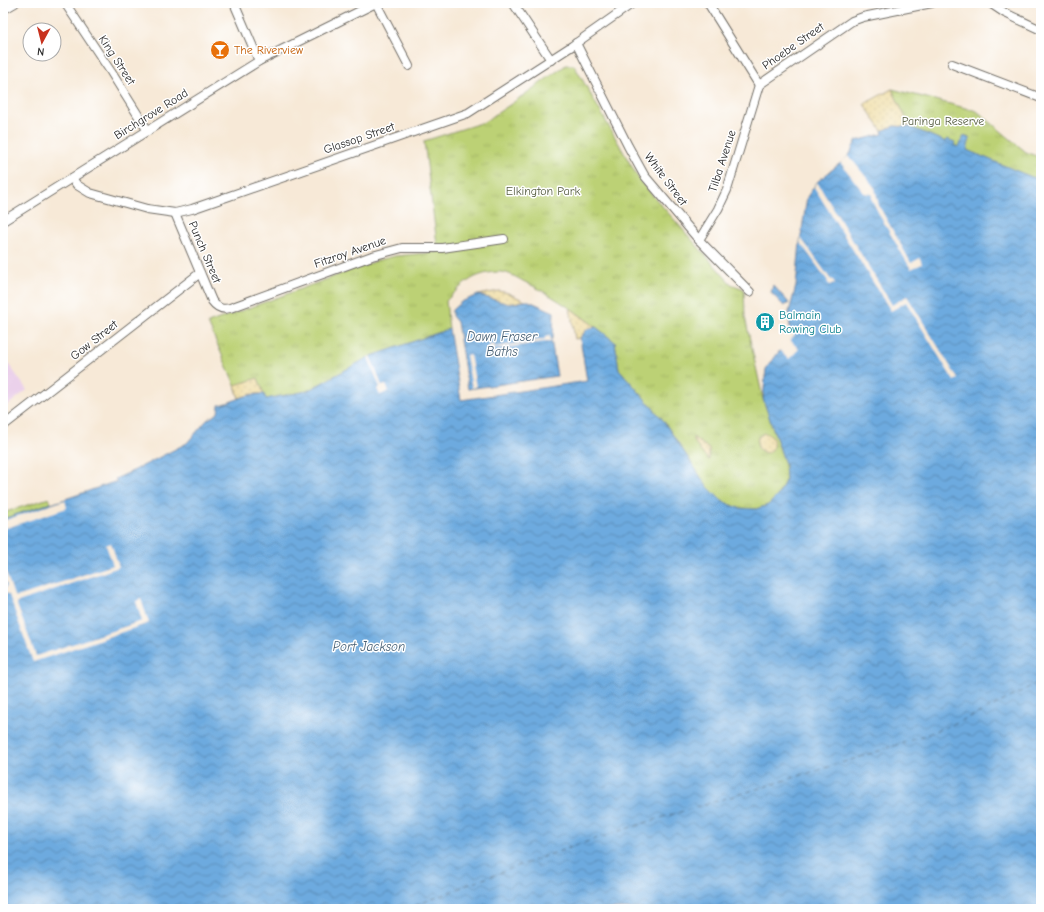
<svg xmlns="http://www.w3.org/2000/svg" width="1044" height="912" font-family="'Comic Neue',sans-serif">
<defs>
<pattern id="grass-tufts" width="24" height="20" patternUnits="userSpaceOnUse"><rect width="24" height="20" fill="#bcd175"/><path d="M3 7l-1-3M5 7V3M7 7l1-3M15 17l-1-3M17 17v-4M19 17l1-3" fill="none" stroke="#a2b465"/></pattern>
<pattern id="sand-dots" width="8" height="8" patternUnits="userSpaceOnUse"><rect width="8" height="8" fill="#eeda9e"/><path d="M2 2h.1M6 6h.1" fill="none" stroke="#cb8" stroke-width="1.8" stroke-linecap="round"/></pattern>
<pattern id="water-waves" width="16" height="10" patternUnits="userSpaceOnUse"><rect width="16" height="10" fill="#6daadf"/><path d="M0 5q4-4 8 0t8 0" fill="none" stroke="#5a8bb5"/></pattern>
</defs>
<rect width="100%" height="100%" fill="#fff"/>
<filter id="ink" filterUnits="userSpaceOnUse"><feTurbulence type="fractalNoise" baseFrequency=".025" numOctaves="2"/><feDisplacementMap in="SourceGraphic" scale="8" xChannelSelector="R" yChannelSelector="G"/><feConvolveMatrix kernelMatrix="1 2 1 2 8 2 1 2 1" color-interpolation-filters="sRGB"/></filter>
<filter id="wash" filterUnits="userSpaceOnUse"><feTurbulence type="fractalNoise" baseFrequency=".012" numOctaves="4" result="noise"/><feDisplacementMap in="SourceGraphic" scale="16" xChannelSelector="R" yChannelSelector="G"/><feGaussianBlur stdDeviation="0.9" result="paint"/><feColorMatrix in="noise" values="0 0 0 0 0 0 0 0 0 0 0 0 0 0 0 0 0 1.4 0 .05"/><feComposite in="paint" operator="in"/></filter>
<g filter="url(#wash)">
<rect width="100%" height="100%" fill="#f7e9d7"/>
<polygon fill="#ebd1eb" points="3,356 27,390 3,409"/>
<g fill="url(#grass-tufts)" stroke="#747e50">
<path d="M566,65h8l66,116 91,103 13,5 1,28 18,82 22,65 1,15 -8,16 -10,10 -12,4 -17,-1 -17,-7 -16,-16 -43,-65 -44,-51 -4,-27c-29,-23 -58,-45 -92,-61 -7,-4 -17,-10 -26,-9 -24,1 -35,13 -51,29l3,28 -80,28 -62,34 -41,8 -14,-5 -13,4 -4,-13 -27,-62 171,-63 16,-4 43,-4 -14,-111 60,-19 27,-18z"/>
<polygon points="892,89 977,111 1026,152 1041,158 1041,181 966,150 970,138 964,136 960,148 910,127"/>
<polygon points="49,498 51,503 3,519 3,513"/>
</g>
<g fill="url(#sand-dots)" stroke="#8c8264">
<polygon points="892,89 910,127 894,126 882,131 864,104"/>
<polygon points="499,291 508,293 525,301 509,304 478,295"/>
<polygon points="570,308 596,327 587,329 580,338 575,339"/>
<polygon points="258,378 264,394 252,394 239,398 235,385"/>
<path d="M764,433l4,1 5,4c3,23 -15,15 -16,6 0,-3 1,-5 1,-7z"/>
<polygon points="693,437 709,449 709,460 701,452 693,439"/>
</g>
<g fill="url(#water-waves)" stroke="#4c6a85">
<path d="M894,126l16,1 36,15 1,-3 8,3 -1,3 5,2 5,-11 6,3 -3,11 74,31v728h-1038v-390l48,-16v1l66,-23 -2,-2 20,-9 52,-27 20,-23 11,-7 1,-8c7,-1 12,-4 19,-6 8,-4 17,-5 26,-5l2,5 41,-8 62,-34 80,-28 12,71 126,-19 -7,-43 7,-9 9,-2 19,15 4,27 44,51 43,65 16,16 17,7 17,1 12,-4 10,-10 8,-16 -1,-15 -22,-65 3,-30 24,-32 -1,-25 7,-26 4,-44 7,-45 10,-15 32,-26 7,-15 27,-7 -1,-3z"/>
<polygon points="773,285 789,303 784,306 771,293"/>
<polygon points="478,295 509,304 525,301 529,301 554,312 553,338 551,339 557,376 468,389 457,322 452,316 452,310 461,302"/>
</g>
<g fill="#f7e9d7">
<polygon points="849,156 875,188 879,206 911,263 920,258 922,264 911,269 880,216 872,200 872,194 864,193 840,162"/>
<polygon points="817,182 892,305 907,296 958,379 954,381 906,302 891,311 814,187"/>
<polygon points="801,238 831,280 832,279 835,283 834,284 833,283 830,285 827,282 828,281 800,242"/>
<polygon points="788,328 795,335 790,340 799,349 789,359 779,350 788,337"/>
<polygon points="550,336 551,341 490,350 489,345 494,344 495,347 545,339 545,337"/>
<polygon points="466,355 470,355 476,387 472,388"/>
<polygon points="370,356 382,386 386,385 389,391 380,395 377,389 380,387 368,357"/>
<polygon points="65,500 67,508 3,529 3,521"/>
<polygon points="111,543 119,567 18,602 17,605 36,656 142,621 136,601 141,599 149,623 33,662 9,595 6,593 3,594 3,590 7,586 3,576 3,563 14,596 17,597 113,565 106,545"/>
</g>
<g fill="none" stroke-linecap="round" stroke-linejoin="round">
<path stroke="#455e73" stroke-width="1" stroke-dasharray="5 4" stroke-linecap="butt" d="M407,909c54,-22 109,-43 165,-62 65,-23 132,-42 198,-62 92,-29 188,-54 271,-105"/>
</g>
</g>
<g filter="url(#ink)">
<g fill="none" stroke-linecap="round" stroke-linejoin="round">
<defs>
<g id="street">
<polyline points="65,3 111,72 148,131"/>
<polyline points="234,3 259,61"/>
<polyline points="376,3 409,66"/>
<polyline points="513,3 551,60"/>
<polyline points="708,3 759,85"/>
<polyline points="990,3 1005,13 1041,30"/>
<polyline points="3,10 15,3"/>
<polyline points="576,43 628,146 644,175 699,240 750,292"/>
<polyline points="952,64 1041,98"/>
<polyline points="759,85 852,21 863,17 932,3"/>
<polyline points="72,178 77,185 90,193 147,209 175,213 192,209 468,113 572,46 633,3"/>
<path d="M175,213l37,88c5,7 10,9 18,7l142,-52 30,-8h40l62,-9"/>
<polyline points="3,221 259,61 376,3"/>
<polyline points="699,240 718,209 727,190 759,85"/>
<polyline points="3,426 200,273"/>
</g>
</defs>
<use href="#street" stroke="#726e67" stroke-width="10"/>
<use href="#street" stroke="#fff" stroke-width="8"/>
</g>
</g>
<defs>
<symbol id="bar-disc" viewBox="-11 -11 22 22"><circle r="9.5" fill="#e8710a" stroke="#fff"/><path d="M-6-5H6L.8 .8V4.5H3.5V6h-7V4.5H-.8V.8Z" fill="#fff"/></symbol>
<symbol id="building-disc" viewBox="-11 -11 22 22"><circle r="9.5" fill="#0f9aa8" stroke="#fff"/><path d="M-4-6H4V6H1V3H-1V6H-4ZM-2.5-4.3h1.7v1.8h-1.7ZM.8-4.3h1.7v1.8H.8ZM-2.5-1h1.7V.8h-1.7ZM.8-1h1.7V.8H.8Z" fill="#fff"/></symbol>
</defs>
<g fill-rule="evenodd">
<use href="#bar-disc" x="209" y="39" width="22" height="22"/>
<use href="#building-disc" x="754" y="311" width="22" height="22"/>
</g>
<g text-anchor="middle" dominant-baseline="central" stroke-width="3" stroke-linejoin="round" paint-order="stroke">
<g font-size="12" fill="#2b2b2b" stroke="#fff">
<text transform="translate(793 46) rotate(-35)">Phoebe Street</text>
<text transform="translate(117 60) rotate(57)">King Street</text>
<text transform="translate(151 114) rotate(-32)">Birchgrove Road</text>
<text transform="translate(359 138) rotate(-19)">Glassop Street</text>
<text transform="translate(722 161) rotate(-72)">Tilba Avenue</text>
<text transform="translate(666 179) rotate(53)">White Street</text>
<text transform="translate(205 252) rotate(67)">Punch Street</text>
<text transform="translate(350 252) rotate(-19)">Fitzroy Avenue</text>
<text transform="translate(94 340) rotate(-38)">Gow Street</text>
</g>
<g font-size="12" fill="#c56008" stroke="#fff" text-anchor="start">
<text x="234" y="50">The Riverview</text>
</g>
<g font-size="12" fill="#565d41" stroke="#fff">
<text x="943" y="121">Paringa Reserve</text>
<text x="543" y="191">Elkington Park</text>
</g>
<g font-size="12" fill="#0d838f" stroke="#fff" text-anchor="start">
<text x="779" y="315">Balmain<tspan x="779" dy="14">Rowing Club</tspan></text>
</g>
<g font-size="13" font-style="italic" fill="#455e73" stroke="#fff">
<text x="502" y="336">Dawn Fraser<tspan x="502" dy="15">Baths</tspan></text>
<text x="369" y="646">Port Jackson</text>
</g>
</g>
<rect width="1044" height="912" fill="none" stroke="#fff" stroke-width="16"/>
<g transform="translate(42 42) rotate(187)"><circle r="19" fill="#ffffff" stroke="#aaaaaa"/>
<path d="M0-3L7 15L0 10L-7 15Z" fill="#c8321e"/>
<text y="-6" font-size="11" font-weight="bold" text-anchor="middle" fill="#2b2b2b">N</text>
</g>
</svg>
